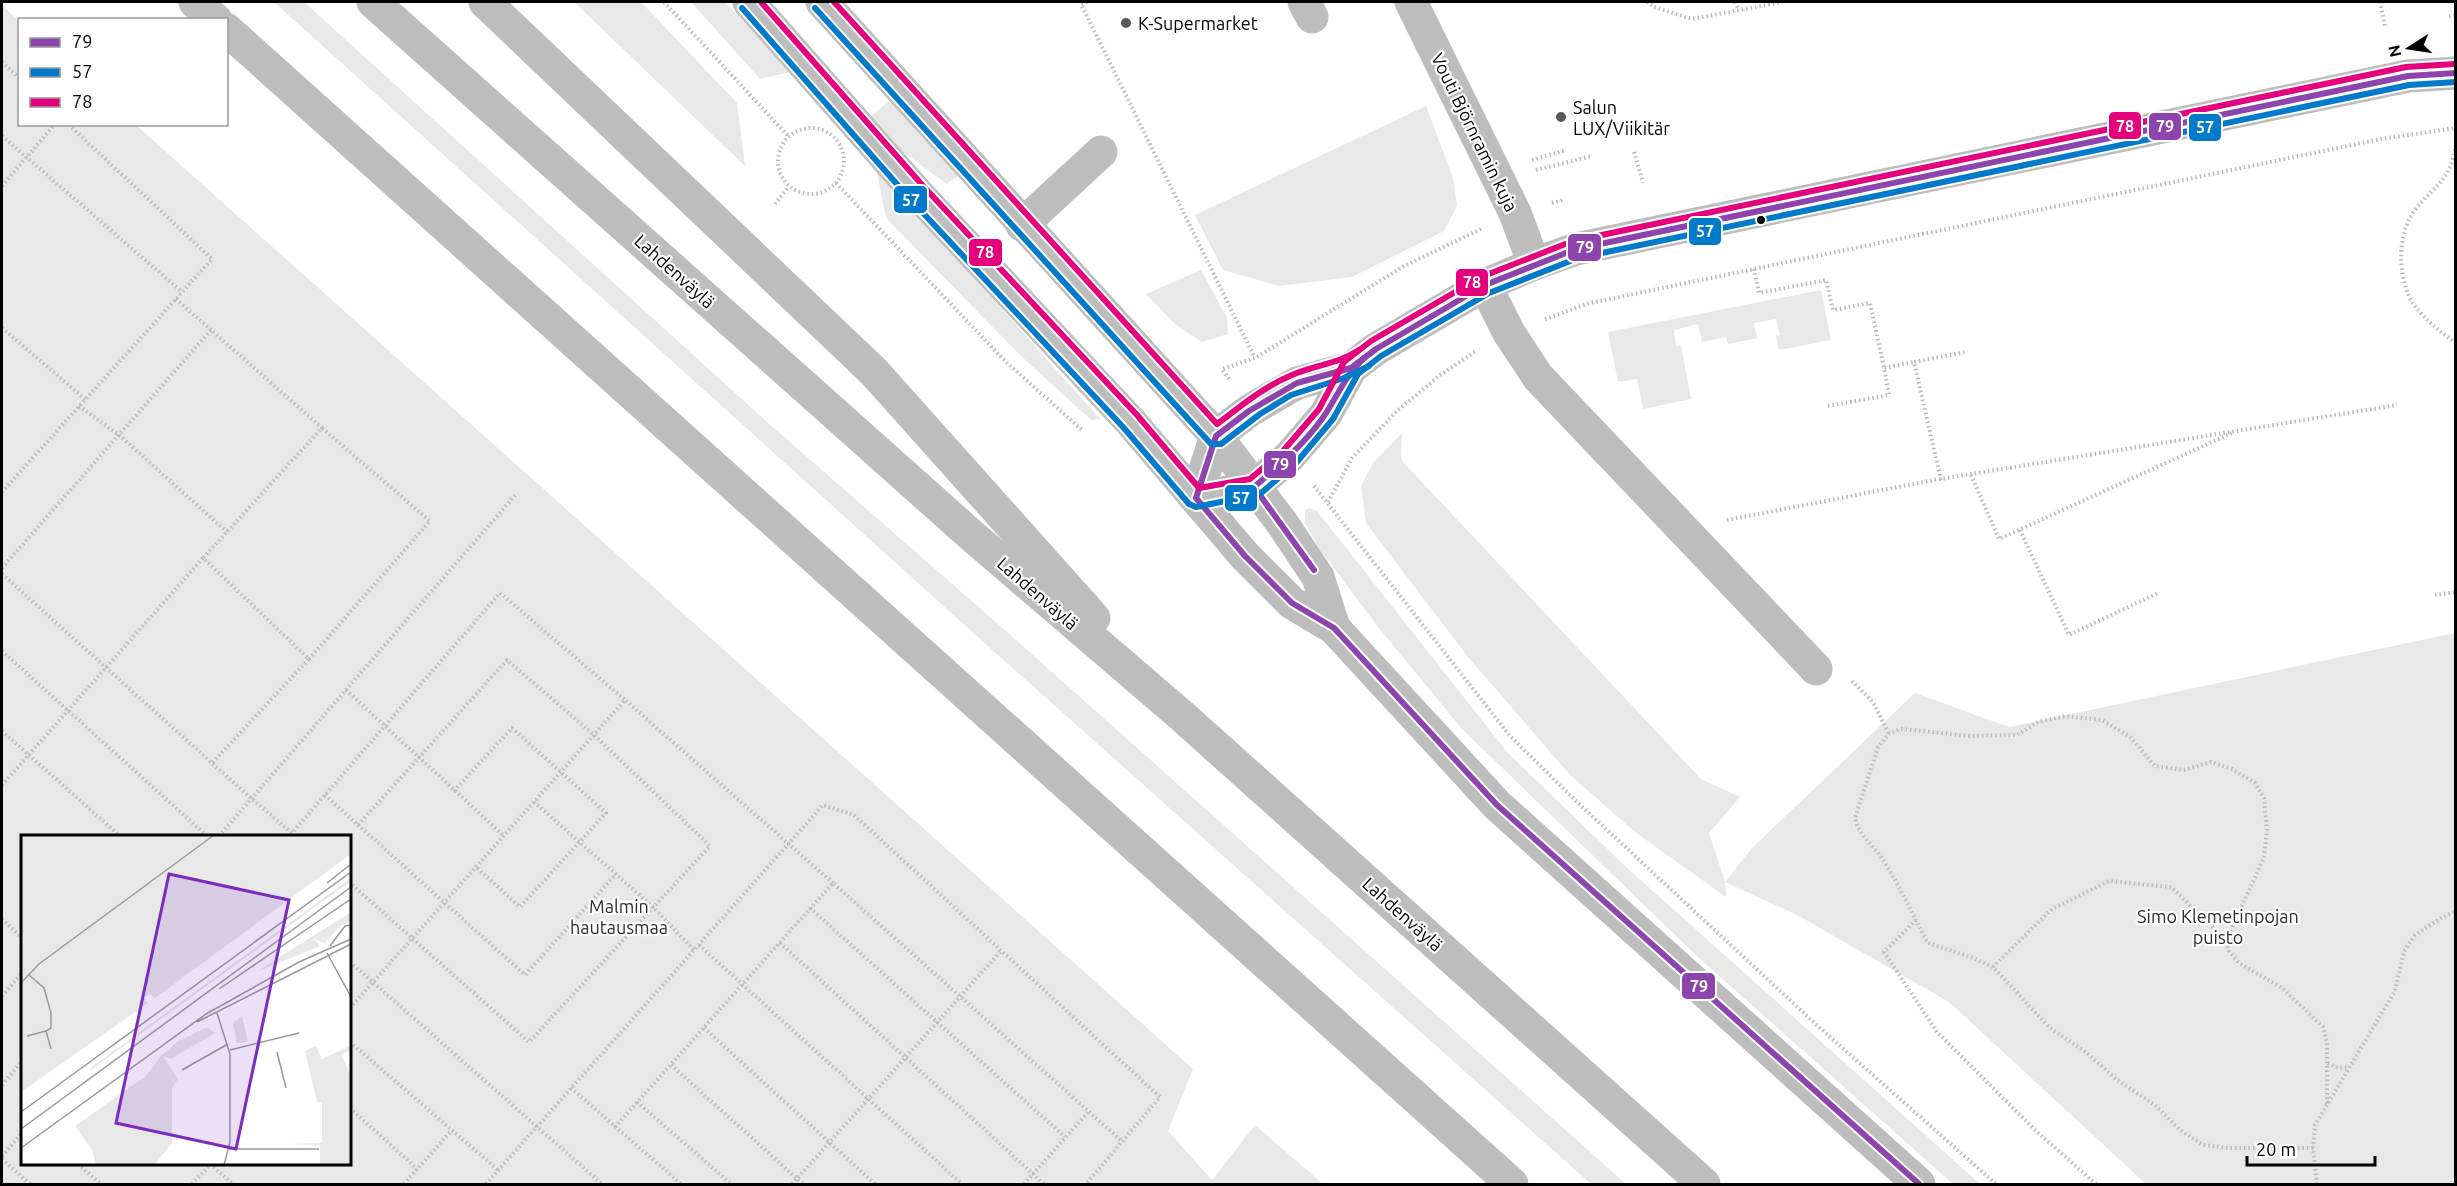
<svg xmlns="http://www.w3.org/2000/svg" width="2457" height="1186" font-family="Ubuntu,sans-serif">
<rect width="100%" height="100%" fill="#fff"/>
<g fill="#e8e8e8" fill-rule="evenodd">
<polygon points="274,2 304,2 766,421 1006,631 1626,1184 1591,1184 989,647"/>
<polygon points="574,2 641,2 737,103 745,166"/>
<polygon points="691,2 725,2 791,72 760,79"/>
<path d="M2,5l17,16 1,103 116,1 1057,944 -25,62 44,49 43,-55 68,59h-1321zM22,836h328v328h-328z"/>
<polygon points="891,99 961,174 947,184 903,152 868,119"/>
<polygon points="1426,106 1453,178 1457,206 1444,231 1352,277 1279,286 1223,270 1195,215"/>
<polygon points="876,168 1100,419 1091,420 1020,355 886,218"/>
<polygon points="1201,270 1227,318 1228,334 1202,342 1175,324 1146,294"/>
<polygon points="1821,290 1831,340 1779,350 1776,336 1780,335 1776,319 1754,323 1757,338 1728,344 1726,337 1702,342 1698,324 1674,330 1676,346 1681,346 1691,399 1643,409 1637,379 1618,382 1608,332"/>
<polygon points="1402,433 1401,458 1404,463 1701,779 1740,797 1709,833 1725,882 1752,848 1915,693 2009,727 2455,633 2455,1184 2146,1184 1949,1002 1799,916 1725,882 1726,897 1635,832 1570,775 1468,657 1366,523 1361,486 1373,463"/>
<polygon points="1309,508 1317,511 1507,752 1625,866 1980,1184 1953,1184 1699,958 1462,729 1378,627 1319,548 1305,523 1305,510"/>
</g>
<g fill="none" stroke-linecap="round" stroke-linejoin="round">
<g stroke="#b8b8b8" stroke-width="4" stroke-dasharray="1.5 3" stroke-linecap="butt">
<polyline points="664,2 789,137"/>
<polyline points="1087,2 1081,4 1255,358"/>
<polyline points="1647,2 1654,7 1692,19 1782,2"/>
<polyline points="1735,2 1739,10"/>
<polyline points="2380,2 2385,27"/>
<polyline points="2449,16 2456,15"/>
<polyline points="2,62 20,79"/>
<circle cx="811" cy="161" r="33"/>
<polyline points="2,136 182,292"/>
<path d="M2456,145c-6,37 -21,39 -41,65 -17,22 -17,58 -7,84 7,18 32,38 48,49"/>
<polyline points="1634,152 1643,183"/>
<polyline points="1532,160 1566,150"/>
<polyline points="1536,170 1592,156"/>
<polyline points="836,183 1005,361 1082,430"/>
<polyline points="2,186 55,124"/>
<polyline points="1552,203 1563,200"/>
<polyline points="775,204 789,186"/>
<polyline points="1754,269 1759,293 1826,280 1833,310 1870,303 1884,368"/>
<polyline points="176,299 322,428 203,558"/>
<polyline points="1545,319 1590,303 2381,139 2456,128"/>
<polyline points="2,328 85,399"/>
<polyline points="1229,379 1222,369 1255,358 1404,266 1481,229"/>
<polyline points="79,406 119,435 227,532"/>
<polyline points="1828,406 1889,395 1884,368 1914,362"/>
<polyline points="1971,475 1999,539 2234,432"/>
<polyline points="1941,480 1914,362 1966,352"/>
<polyline points="1314,486 1510,736 1578,803 1821,1029 1996,1184"/>
<polyline points="2,492 212,259 68,124"/>
<polyline points="1328,502 1352,458 1397,411 1439,376 1476,351"/>
<polyline points="1727,520 1934,480 2397,405"/>
<polyline points="2020,530 2069,635 2158,593"/>
<polyline points="2,568 211,330"/>
<polyline points="2,574 252,799 292,833 500,593 625,700"/>
<polyline points="2435,595 2456,592"/>
<polyline points="2,651 207,836"/>
<polyline points="309,659 430,521 322,428"/>
<polyline points="1852,681 1873,702 1889,734"/>
<polyline points="346,690 503,835"/>
<polyline points="2,731 120,836"/>
<polyline points="2,785 203,558 309,659 212,763"/>
<polyline points="454,791 512,728 606,813 520,907 475,866"/>
<polyline points="325,795 358,825 507,660 594,735 710,846 529,1042 350,883"/>
<polyline points="534,802 653,907 694,950"/>
<polyline points="358,825 525,975 616,874"/>
<polyline points="219,836 517,493"/>
<polyline points="810,908 1065,1137"/>
<polyline points="2,919 22,938"/>
<polyline points="1916,920 1884,952 1937,1032 2034,1129 2096,1184"/>
<polyline points="780,943 1044,1184"/>
<polyline points="699,945 962,1184"/>
<polyline points="350,962 602,1184"/>
<polyline points="1993,967 2052,909 2109,881 2171,887 2226,940"/>
<polyline points="2,996 22,973"/>
<polyline points="350,1008 625,700 833,883"/>
<polyline points="704,1028 875,1184"/>
<polyline points="350,1042 498,1170"/>
<polyline points="2328,1063 2338,1068 2349,1067"/>
<polyline points="671,1065 803,1184"/>
<polyline points="2,1085 22,1061"/>
<polyline points="571,1088 681,1184"/>
<polyline points="637,1102 731,1184"/>
<polyline points="350,1108 417,1169"/>
<polyline points="615,1127 833,883 1123,1142"/>
<path d="M2313,1148h-84l-26,-3 -23,-15 -25,-25 -38,-25 -30,-27 -37,-25 -57,-61 -22,-10 -43,-14c-16,-29 -29,-59 -47,-86 -9,-13 -23,-23 -26,-39l23,-71 11,-13 12,-5 69,7 47,-1 21,-13 27,-6 37,4 28,17 25,29 29,4 27,-8 21,7 23,14 9,15 3,32 -3,28 -38,82 3,11 10,12 43,25 41,39 4,16v62"/>
<polyline points="2,1156 22,1133"/>
<polyline points="2,1159 30,1184"/>
<polyline points="78,1164 101,1184"/>
<polyline points="210,1164 233,1184"/>
<polyline points="192,1184 211,1164"/>
<polyline points="404,1184 452,1130"/>
<polyline points="486,1184 823,805 854,815 1160,1097 1086,1184"/>
<polyline points="792,1184 1002,950"/>
<polyline points="1024,1184 1089,1111"/>
<polyline points="2317,1184 2313,1148 2315,1125 2395,991 2404,951 2415,935 2441,918 2456,911"/>
</g>
<g stroke="#bdbdbd" stroke-width="33">
<polyline points="749,2 917,193 1130,421 1245,556 1292,603 1334,628 1497,805 1919,1184"/>
<polyline points="822,2 1216,436 1282,523 1318,577 1334,628"/>
<polyline points="1304,2 1312,17"/>
<polyline points="1411,2 1515,213 1534,264"/>
<polyline points="1022,225 1101,152"/>
<polyline points="1485,285 1509,333 1538,377 1816,669"/>
<polyline points="1196,498 1216,436 1249,411 1297,383 1351,368 1376,349 1485,285 1534,264 1576,249 2408,76 2456,73"/>
<polyline points="1196,498 1254,487 1289,457 1326,414 1351,368"/>
</g>
<g stroke="#bdbdbd" stroke-width="33">
<polyline points="195,2 216,20"/>
<polyline points="373,2 971,535 1182,716 1704,1184"/>
<polyline points="485,2 874,372 1094,618"/>
<polyline points="226,29 1512,1184"/>
</g>
<defs>
<g id="bus-1">
<path d="M1314,570l-60,-83c25,-21 49,-42 68,-68 15,-21 23,-44 42,-61"/>
<polyline points="1919,1184 1497,805 1334,628 1292,603 1245,556 1196,498 1216,436 1249,411 1297,383 1351,368 1376,349 1485,285 1576,249 2408,76 2456,73"/>
</g>
<g id="bus-2">
<polyline points="742,8 910,199 1123,427 1189,504 1196,507 1260,494 1296,463 1333,419 1358,374 1381,356 1489,293 1578,258 2409,85 2456,82"/>
<polyline points="815,8 1211,444 1221,444 1260,414 1291,395 1344,378 1369,366"/>
</g>
<g id="bus-3">
<polyline points="761,2 924,187 1137,415 1199,488 1250,479 1283,451 1319,409 1344,362 1371,341 1481,277 1573,241 2406,67 2455,64"/>
<path d="M834,2l383,422c24,-18 48,-38 75,-49 23,-10 46,-11 67,-25"/>
</g>
</defs>
<use href="#bus-1" stroke="#fff" stroke-width="10"/>
<use href="#bus-2" stroke="#fff" stroke-width="10"/>
<use href="#bus-3" stroke="#fff" stroke-width="10"/>
<use href="#bus-1" stroke="#8e44ad" stroke-width="6"/>
<use href="#bus-2" stroke="#007ac9" stroke-width="6"/>
<use href="#bus-3" stroke="#e5007d" stroke-width="6"/>
</g>
<g fill="#595959" stroke="#fff" stroke-width="2">
<circle cx="1126" cy="23" r="6"/>
<circle cx="1561" cy="117" r="6"/>
</g>
<circle fill="#000" stroke="#fff" stroke-width="2" cx="1761" cy="220" r="5"/>
<g text-anchor="middle" dominant-baseline="central" stroke-width="4.5" stroke-linejoin="round" paint-order="stroke">
<g font-size="18" fill="#000" stroke="#fff" text-anchor="start">
<text x="1138" y="23">K-Supermarket</text>
<text x="1573" y="107">Salun<tspan x="1573" dy="21">LUX/Viikitär</tspan></text>
</g>
<g font-size="18" fill="#000" stroke="#fff">
<text transform="translate(1475 132) rotate(64)">Vouti Björnramin kuja</text>
<text transform="translate(675 271) rotate(42)">Lahdenväylä</text>
<text transform="translate(1038 593) rotate(41)">Lahdenväylä</text>
<text transform="translate(1403 914) rotate(42)">Lahdenväylä</text>
</g>
<g font-size="18" fill="#2d2d2d" stroke="#fff">
<text x="619" y="906">Malmin<tspan x="619" dy="21">hautausmaa</tspan></text>
<text x="2218" y="916">Simo Klemetinpojan<tspan x="2218" dy="21">puisto</tspan></text>
</g>
</g>
<g transform="translate(21 835)">
<rect width="330" height="330" fill="#fff"/>
<path d="M0,0h330v19l-196,144 -5,-4 -6,3 4,6 -127,89zM330,43v3l-263,191 5,-6zM330,77v9l-11,5 -15,17 -11,-4 6,7 -64,26zM221,181l6,26 -11,1 -4,-20zM186,192l8,6 -44,26 -8,-3 15,23 -6,9v55l-18,22h-58l-4,-15 -17,-24 71,-50 15,-20 16,-14zM295,211l6,13 28,-13 1,3 -10,6 10,20v90h-31v-20l-33,-1 35,-1v-41h-5l-12,-51z" fill="#e8e8e8"/>
<path fill="none" stroke="#999" stroke-width="1.5" d="M306,48l24,-19M309,111l15,-20 6,-1M306,118l24,44M8,140l15,13 7,25v15l-5,3 5,18M0,148l18,-19 175,-129M198,154l132,-90M196,178l13,41v88l-6,23M176,187l154,-78M6,201l19,-5M209,215l69,-17M256,217l9,36M161,235l46,-26M0,277l330,-240M0,294l330,-242M0,313l185,-134 93,-52 52,-23M208,314h90"/>
<path fill="#7b2cbf" fill-opacity="0.15" stroke="#7b2cbf" stroke-width="3" d="M148,39l120,26 -53,249 -120,-26z"/>
<rect width="330" height="330" fill="none" stroke="#000" stroke-width="3"/>
</g>
<g stroke="#fff" stroke-width="2">
<rect x="2108" y="111" width="34" height="29" rx="6" fill="#e5007d"/>
<rect x="2148" y="112" width="34" height="29" rx="6" fill="#8e44ad"/>
<rect x="2188" y="113" width="34" height="29" rx="6" fill="#007ac9"/>
<rect x="893" y="185" width="35" height="29" rx="6" fill="#007ac9"/>
<rect x="1688" y="217" width="34" height="29" rx="6" fill="#007ac9"/>
<rect x="1567" y="233" width="35" height="29" rx="6" fill="#8e44ad"/>
<rect x="968" y="238" width="35" height="29" rx="6" fill="#e5007d"/>
<rect x="1455" y="268" width="34" height="29" rx="6" fill="#e5007d"/>
<rect x="1263" y="450" width="34" height="29" rx="6" fill="#8e44ad"/>
<rect x="1224" y="484" width="34" height="28" rx="6" fill="#007ac9"/>
<rect x="1681" y="972" width="35" height="28" rx="6" fill="#8e44ad"/>
</g>
<g font-size="16" text-anchor="middle" font-weight="bold" fill="#fff">
<text x="2125" y="132">78</text>
<text x="2165" y="132">79</text>
<text x="2205" y="133">57</text>
<text x="911" y="206">57</text>
<text x="1705" y="237">57</text>
<text x="1585" y="253">79</text>
<text x="985" y="258">78</text>
<text x="1472" y="288">78</text>
<text x="1280" y="470">79</text>
<text x="1241" y="504">57</text>
<text x="1699" y="992">79</text>
</g>
<rect width="2457" height="1186" fill="none" stroke="#000000" stroke-width="6"/>
<rect x="18" y="18" width="210" height="108" fill="#ffffff" stroke="#999999" stroke-width="1.5"/>
<rect x="30" y="38" width="30" height="9" fill="#8e44ad" stroke="#999999" stroke-width="1.5"/>
<text x="72" y="48" font-size="18" fill="#000000">79</text>
<rect x="30" y="68" width="30" height="9" fill="#007ac9" stroke="#999999" stroke-width="1.5"/>
<text x="72" y="78" font-size="18" fill="#000000">57</text>
<rect x="30" y="98" width="30" height="9" fill="#e5007d" stroke="#999999" stroke-width="1.5"/>
<text x="72" y="108" font-size="18" fill="#000000">78</text>
<g transform="translate(2409 48) rotate(258)" stroke="#ffffff" stroke-width="4.5" paint-order="stroke">
<path d="M0-4.5L10 22L0 15L-10 22Z" fill="#000000"/>
<text y="-9" font-size="16" font-weight="bold" text-anchor="middle" fill="#000000">N</text>
</g>
<path d="M2247 1156v9h128v-9" fill="none" stroke="#000000" stroke-width="3"/>
<text x="2256" y="1156" font-size="18" fill="#000000" stroke="#ffffff" stroke-width="4.5" paint-order="stroke">20 m</text>
</svg>
